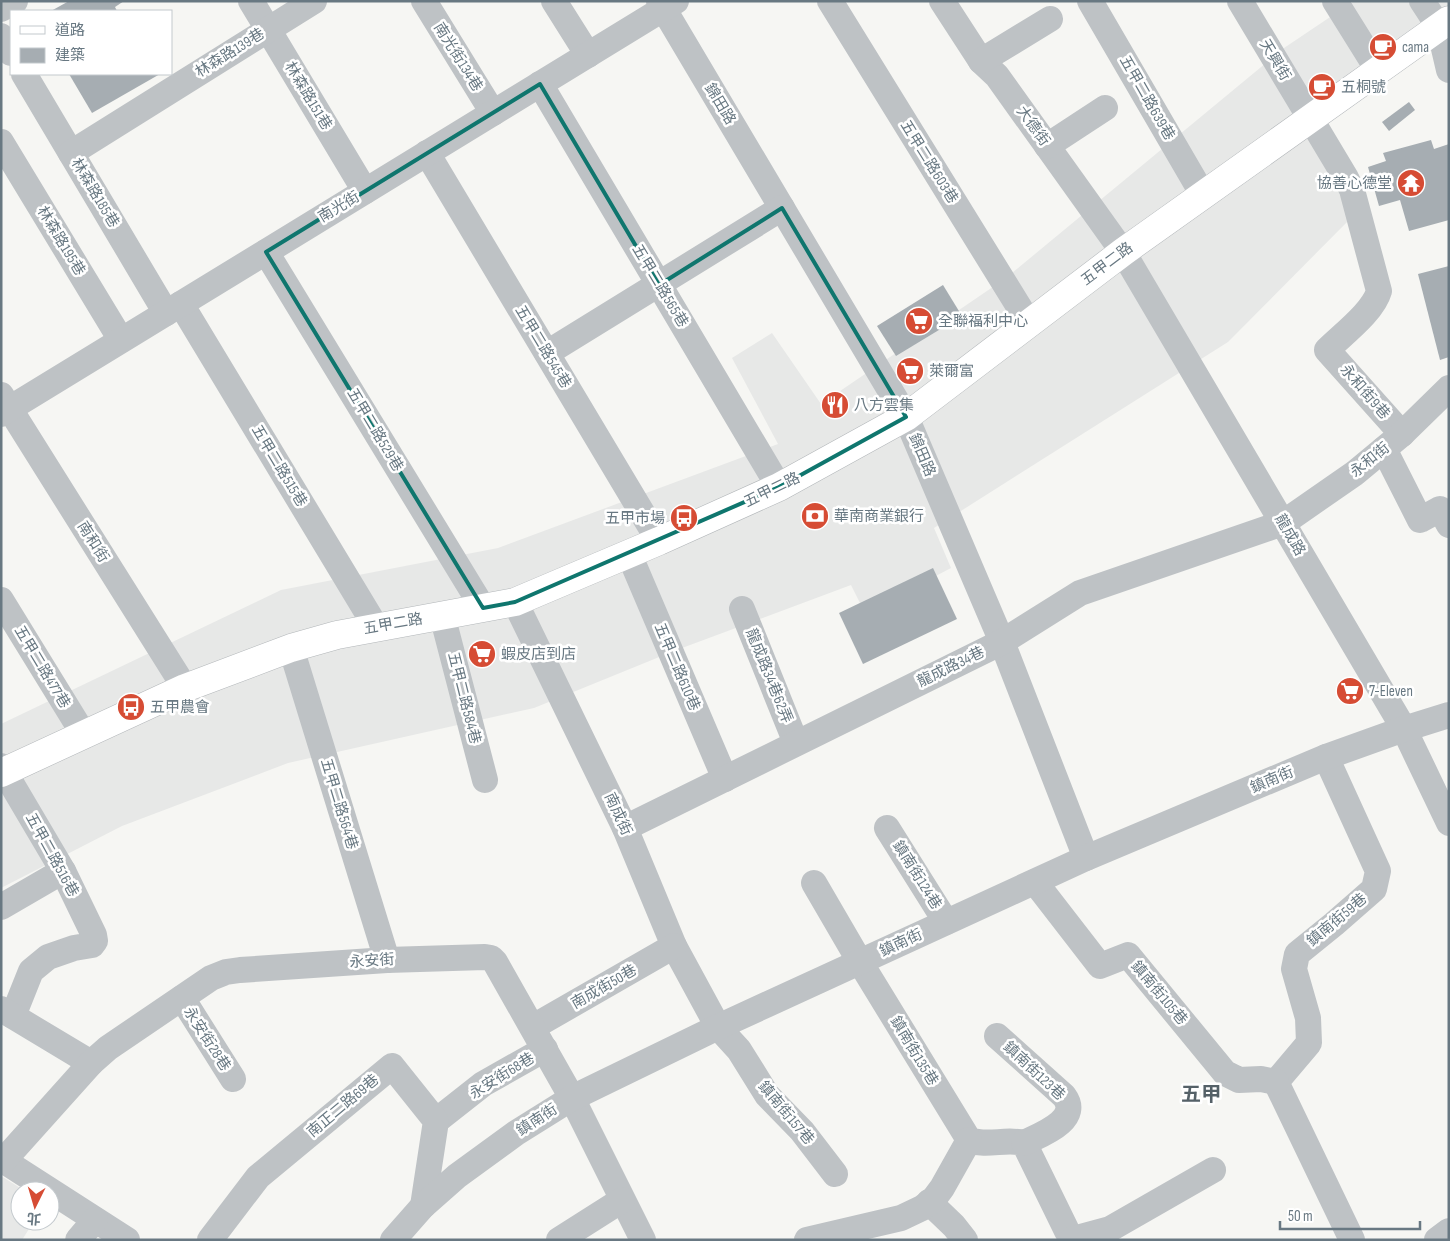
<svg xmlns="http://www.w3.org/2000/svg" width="1450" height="1241" font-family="'Sofia Sans Condensed','Noto Sans TC',sans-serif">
<rect width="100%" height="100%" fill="#f6f6f3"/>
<g fill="#e7e8e7">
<polygon points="1354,1 1449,1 1449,29 1309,131 1351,218 1228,342 934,528 951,568 865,613 851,585 674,651 534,708 288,763 122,826 1,888 1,724 281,590 498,548 778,444 732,358 772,333 821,404 1006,278 1284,48"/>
<polygon points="1,1176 25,1191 20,1191 20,1221 34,1221 22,1240 1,1240"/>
</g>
<g fill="#a6adb2">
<polygon points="69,1 124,1 115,7 117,11 51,11"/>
<polygon points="69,74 160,74 92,113"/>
<polygon points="1409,102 1415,110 1389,131 1382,122"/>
<polygon points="1431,140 1434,149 1449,144 1449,220 1409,231 1400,200 1379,206 1368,167 1386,161 1383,153"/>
<polygon points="1449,266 1449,357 1440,360 1418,274"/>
<polygon points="943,285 962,316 896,356 877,326"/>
<polygon points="933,568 957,619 863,664 839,613"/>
</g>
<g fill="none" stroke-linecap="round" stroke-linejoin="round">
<defs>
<polyline id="major" points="1,773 185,688 291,648 337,635 515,602 659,541 779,487 906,417 1123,252 1449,20"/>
</defs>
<use href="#major" stroke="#b2b6b9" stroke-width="29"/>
<g stroke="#bec2c5" stroke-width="26">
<polyline points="251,1 365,191"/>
<polyline points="424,1 493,113"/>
<polyline points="554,1 588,55"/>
<polyline points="659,1 906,417 1002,642 1086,858"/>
<polyline points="830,1 1029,323"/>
<polyline points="942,1 981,61 997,76 1123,252 1404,729 1449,823"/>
<polyline points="1090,1 1203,195"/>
<path d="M1240,1l106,177 6,12 27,101c-6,21 -36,43 -52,59l75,84"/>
<polyline points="1335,1 1378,70"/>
<polyline points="1422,1 1439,27 1449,70"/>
<polyline points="1,9 15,1"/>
<polyline points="1,36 11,53"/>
<polyline points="981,61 1050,19"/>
<polyline points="24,74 166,313"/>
<polyline points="540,84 779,487"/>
<polyline points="1,142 121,340"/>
<polyline points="1047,146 1105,108"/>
<polyline points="71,153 314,1"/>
<polyline points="427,153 659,541"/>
<polyline points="266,252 483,608"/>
<polyline points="181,304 376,627"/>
<polyline points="547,353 782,208"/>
<polyline points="1,395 185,688"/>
<polyline points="1,414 676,1"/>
<polyline points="1384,449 1420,520 1440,509 1449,525"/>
<polyline points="629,554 725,779"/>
<polyline points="1,600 84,735"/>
<polyline points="515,602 625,828 674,946 718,1027 739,1050 767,1095 802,1131 835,1174"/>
<polyline points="742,609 796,743"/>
<polyline points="442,615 485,780"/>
<polyline points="291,648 387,960"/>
<polyline points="1326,757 1378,871 1374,889 1334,924 1297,954 1294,969 1308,1018 1309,1043 1276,1082 1352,1240"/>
<polyline points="1,766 63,871 94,935 95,941 92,945 74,948 48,957 31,971 13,1016"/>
<polyline points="625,828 1002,642 1080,593 1283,523 1355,473 1402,434 1449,388"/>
<polyline points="887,828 946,922"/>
<polyline points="1035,882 1100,966 1128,955 1225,1073 1239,1080 1261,1079 1276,1082"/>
<path d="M814,883l46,79 109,178c19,7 36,-2 55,3l43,88 6,9"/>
<polyline points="1,907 63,871"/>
<polyline points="182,998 233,1079"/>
<polyline points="1,1009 91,1063"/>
<polyline points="533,1027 674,946"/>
<path d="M997,1036l67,60c18,24 -24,39 -40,47"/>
<polyline points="436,1121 483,1084 545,1049"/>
<polyline points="1,1159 127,1240"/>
<polyline points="4,1160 91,1063 108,1048 211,978 226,972 240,970 387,960 485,957 491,958 495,962 572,1098 643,1240"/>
<polyline points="929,1202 954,1226 965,1240"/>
<polyline points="1073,1239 1110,1229 1213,1170"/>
<polyline points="78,1240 95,1220"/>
<polyline points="210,1240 258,1177 392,1066 436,1121 423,1206"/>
<polyline points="393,1240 423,1206 457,1176 516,1133 572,1098 718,1027 1086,858 1326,757 1404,729 1449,715"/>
<polyline points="559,1240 622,1200"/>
<polyline points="807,1240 901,1218 922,1208 933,1200 942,1188 969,1140"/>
<polyline points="1437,1240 1449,1231"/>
</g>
<use href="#major" stroke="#fff" stroke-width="28"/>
</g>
<path fill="none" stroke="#0f766e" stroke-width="4" stroke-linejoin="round" d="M540,84l119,201 123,-77 124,209 -127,70 -264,115 -32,6 -217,-356z"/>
<defs>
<symbol id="cafe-disc" viewBox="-11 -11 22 22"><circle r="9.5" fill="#d64c34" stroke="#fff"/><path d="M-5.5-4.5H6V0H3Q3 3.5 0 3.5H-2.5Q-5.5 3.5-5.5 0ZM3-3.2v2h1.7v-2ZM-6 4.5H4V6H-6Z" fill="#fff"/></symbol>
<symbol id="temple-disc" viewBox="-11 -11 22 22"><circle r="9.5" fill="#d64c34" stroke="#fff"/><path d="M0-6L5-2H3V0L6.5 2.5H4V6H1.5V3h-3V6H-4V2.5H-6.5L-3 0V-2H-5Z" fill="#fff"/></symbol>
<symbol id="supermarket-disc" viewBox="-11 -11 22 22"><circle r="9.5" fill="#d64c34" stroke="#fff"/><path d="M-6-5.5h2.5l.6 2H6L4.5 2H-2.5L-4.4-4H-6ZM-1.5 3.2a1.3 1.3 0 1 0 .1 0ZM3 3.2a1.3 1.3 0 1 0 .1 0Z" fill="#fff"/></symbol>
<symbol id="restaurant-disc" viewBox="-11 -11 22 22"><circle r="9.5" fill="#d64c34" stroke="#fff"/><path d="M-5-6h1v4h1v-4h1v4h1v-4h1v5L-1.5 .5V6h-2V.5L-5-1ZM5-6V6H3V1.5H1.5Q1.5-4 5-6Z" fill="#fff"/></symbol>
<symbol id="bank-disc" viewBox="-11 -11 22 22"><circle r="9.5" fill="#d64c34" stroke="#fff"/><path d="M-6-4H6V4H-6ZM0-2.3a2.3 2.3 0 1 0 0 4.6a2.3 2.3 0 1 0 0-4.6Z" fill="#fff"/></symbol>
<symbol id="bus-disc" viewBox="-11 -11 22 22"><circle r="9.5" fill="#d64c34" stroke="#fff"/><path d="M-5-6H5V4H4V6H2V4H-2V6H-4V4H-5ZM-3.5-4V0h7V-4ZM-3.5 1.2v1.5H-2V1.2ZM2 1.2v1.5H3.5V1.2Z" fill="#fff"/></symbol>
</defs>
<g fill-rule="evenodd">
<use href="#cafe-disc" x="1367" y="31" width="32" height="32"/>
<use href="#cafe-disc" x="1306" y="71" width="32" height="32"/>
<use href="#temple-disc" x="1395" y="167" width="32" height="32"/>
<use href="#supermarket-disc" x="903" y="305" width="32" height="32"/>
<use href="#supermarket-disc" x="894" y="355" width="32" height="32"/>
<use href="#restaurant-disc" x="819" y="389" width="32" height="32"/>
<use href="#bank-disc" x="799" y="500" width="32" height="32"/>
<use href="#bus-disc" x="668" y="502" width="32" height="32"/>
<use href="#supermarket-disc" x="466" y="638" width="32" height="32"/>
<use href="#supermarket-disc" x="1334" y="675" width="32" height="32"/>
<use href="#bus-disc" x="115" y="691" width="32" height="32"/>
</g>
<g text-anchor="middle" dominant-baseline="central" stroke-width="5" stroke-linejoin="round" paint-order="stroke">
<g font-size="15" fill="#687882" stroke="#fff" text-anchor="start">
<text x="1402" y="47">cama</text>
<text x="1341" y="87">五桐號</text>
<text x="1392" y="183" text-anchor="end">協善心德堂</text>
<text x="938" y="321">全聯福利中心</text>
<text x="929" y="371">萊爾富</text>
<text x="854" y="405">八方雲集</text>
<text x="834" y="516">華南商業銀行</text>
<text x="665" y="518" text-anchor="end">五甲市場</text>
<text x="501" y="654">蝦皮店到店</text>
<text x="1369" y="691">7-Eleven</text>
<text x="150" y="707">五甲農會</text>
</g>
<g font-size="15" fill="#687882" stroke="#fff">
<text transform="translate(230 53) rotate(-32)">林森路139巷</text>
<text transform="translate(458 57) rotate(58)">南光街134巷</text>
<text transform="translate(1275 60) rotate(59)">天興街</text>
<text transform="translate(308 96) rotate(59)">林森路151巷</text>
<text transform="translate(1147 98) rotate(60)">五甲二路639巷</text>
<text transform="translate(720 104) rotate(59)">錦田路</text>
<text transform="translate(1033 126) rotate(54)">大德街</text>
<text transform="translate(929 162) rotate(58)">五甲二路603巷</text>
<text transform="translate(95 193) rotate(59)">林森路185巷</text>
<text transform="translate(339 207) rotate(-31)">南光街</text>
<text transform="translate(61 241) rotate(59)">林森路195巷</text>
<text transform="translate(1107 264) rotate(-37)">五甲二路</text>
<text transform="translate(660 286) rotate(59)">五甲二路565巷</text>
<text transform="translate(543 347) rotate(59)">五甲二路545巷</text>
<text transform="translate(1365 392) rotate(49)">永和街9巷</text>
<text transform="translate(375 430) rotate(59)">五甲二路529巷</text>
<text transform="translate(922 455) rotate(67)">錦田路</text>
<text transform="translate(1370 460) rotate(-39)">永和街</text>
<text transform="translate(279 466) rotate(59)">五甲二路515巷</text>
<text transform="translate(772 490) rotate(-26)">五甲二路</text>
<text transform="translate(1290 535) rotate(60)">龍成路</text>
<text transform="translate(93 542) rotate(58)">南和街</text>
<text transform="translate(393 624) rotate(-10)">五甲二路</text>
<text transform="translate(42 667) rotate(59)">五甲二路477巷</text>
<text transform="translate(677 667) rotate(67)">五甲二路610巷</text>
<text transform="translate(951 667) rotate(-26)">龍成路34巷</text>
<text transform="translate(769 676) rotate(68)">龍成路34巷62弄</text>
<text transform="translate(464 698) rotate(76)">五甲二路584巷</text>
<text transform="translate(1272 780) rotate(-23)">鎮南街</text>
<text transform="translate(339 804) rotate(73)">五甲二路564巷</text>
<text transform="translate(618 814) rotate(65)">南成街</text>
<text transform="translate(52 855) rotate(61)">五甲二路516巷</text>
<text transform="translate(917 875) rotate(58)">鎮南街124巷</text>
<text transform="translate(1337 920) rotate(-40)">鎮南街59巷</text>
<text transform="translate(901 943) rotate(-25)">鎮南街</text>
<text transform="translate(372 961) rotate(-4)">永安街</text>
<text transform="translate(604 987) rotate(-30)">南成街50巷</text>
<text transform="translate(1159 993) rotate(50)">鎮南街105巷</text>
<text transform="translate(207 1039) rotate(57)">永安街28巷</text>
<text transform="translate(914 1051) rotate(59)">鎮南街135巷</text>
<text transform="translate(1034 1071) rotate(43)">鎮南街123巷</text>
<text transform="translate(502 1076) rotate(-32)">永安街68巷</text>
<text transform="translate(343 1106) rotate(-40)">南正二路69巷</text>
<text transform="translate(786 1113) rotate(50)">鎮南街157巷</text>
<text transform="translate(537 1120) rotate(-33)">鎮南街</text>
</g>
<g font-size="20" font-weight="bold" fill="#556168" stroke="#fff">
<text x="1201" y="1095">五甲</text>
</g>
</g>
<rect width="1450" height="1241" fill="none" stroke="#687882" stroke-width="5"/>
<rect x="10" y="10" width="162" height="65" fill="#ffffff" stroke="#c3c9cd"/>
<rect x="20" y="26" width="25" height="8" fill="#ffffff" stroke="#c3c9cd"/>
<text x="55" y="35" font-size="15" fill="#687882">道路</text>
<rect x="20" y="48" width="25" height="15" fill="#a6adb2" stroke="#c3c9cd"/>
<text x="55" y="60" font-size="15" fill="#687882">建築</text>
<g transform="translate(35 1206) rotate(185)"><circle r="24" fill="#ffffff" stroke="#c3c9cd"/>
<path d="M0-4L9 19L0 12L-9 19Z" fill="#d64c34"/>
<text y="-8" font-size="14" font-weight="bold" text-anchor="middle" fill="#687882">北</text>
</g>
<path d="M1280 1221v8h140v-8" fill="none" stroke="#687882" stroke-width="2.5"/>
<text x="1288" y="1221" font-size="15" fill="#687882" stroke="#ffffff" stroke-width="4" paint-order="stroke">50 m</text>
</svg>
